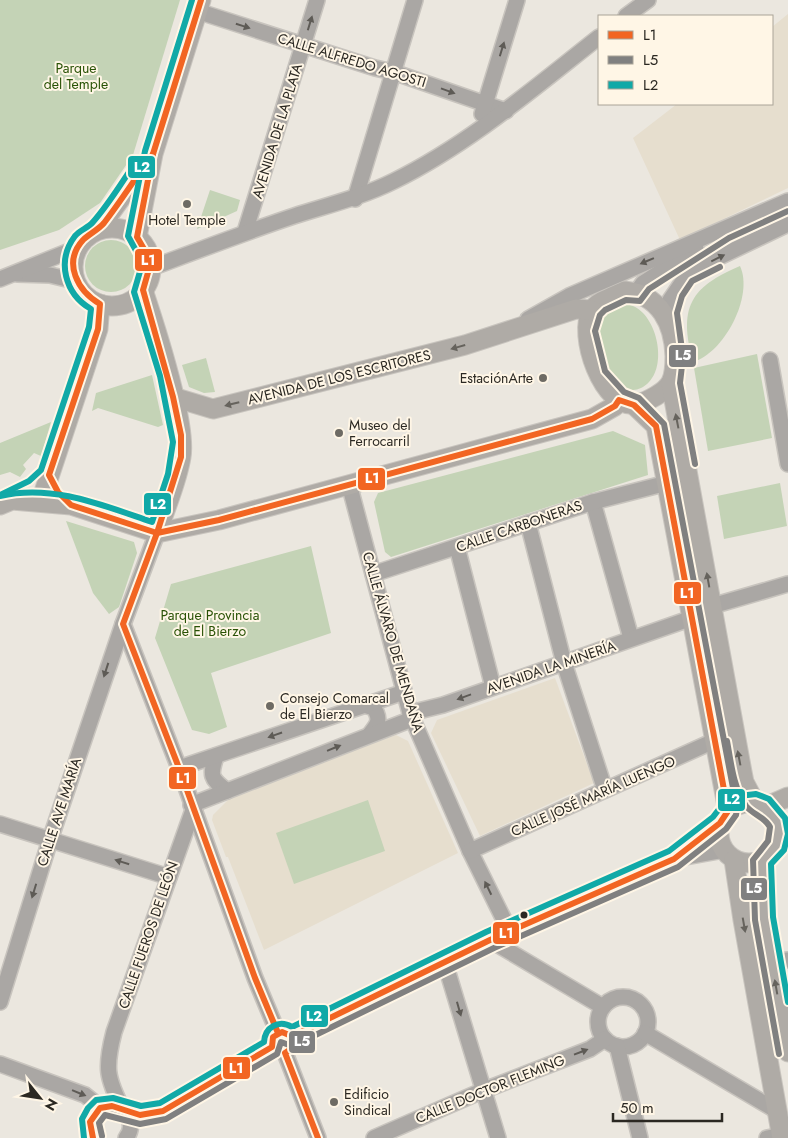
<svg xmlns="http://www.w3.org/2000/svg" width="788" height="1138" font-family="Jost,sans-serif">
<rect width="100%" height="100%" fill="#ebe7df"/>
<g fill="#e6dece">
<polygon points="788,14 788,188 680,240 633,138 677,104 772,104 772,27"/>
<polygon points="555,678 594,783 480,836 431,733 437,720"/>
<polygon points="396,735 408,741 458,853 264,950 228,857 226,857 212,820 213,815 236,792"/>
</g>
<g fill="#c4d3b6">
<polygon points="0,0 180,0 133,155 100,203 59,230 0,250"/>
<polygon points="210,190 240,200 237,211 197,229"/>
<circle cx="111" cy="266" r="26"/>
<path d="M740,266c14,30 -16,87 -47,96 -15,-54 -3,-75 47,-96z"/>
<path d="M630,305c26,7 38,58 19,77 -37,39 -84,-79 -19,-77z"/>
<polygon points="757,354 772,438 708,451 694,368"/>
<polygon points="206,358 215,392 204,393 189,387 182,365"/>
<polygon points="152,375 163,425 158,427 98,408 92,411 96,393"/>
<polygon points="51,422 41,456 34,453 23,465 26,469 20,477 10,472 0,475 0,443"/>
<polygon points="613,431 645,445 648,475 391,557 385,552 374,502 378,493"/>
<polygon points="780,483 787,526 724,539 717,496"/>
<polygon points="66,521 134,542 137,553 119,607 109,614 93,593"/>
<polygon points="311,546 331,633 211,673 227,727 209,734 192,730 155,638 171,584"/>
<polygon points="368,800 385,851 294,884 276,833"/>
</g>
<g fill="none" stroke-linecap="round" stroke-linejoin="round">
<defs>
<g id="minor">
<polyline points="197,11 375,68 393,72 506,111"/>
<polyline points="626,16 648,0"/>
<polyline points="482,114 517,0"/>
<polyline points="355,199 415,0"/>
<polyline points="245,232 317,0"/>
<path d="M151,268c48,-18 95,-36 143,-52 34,-11 68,-19 100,-35 75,-37 140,-93 205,-144"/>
<polyline points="17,274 50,275 75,281"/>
<polyline points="0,279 77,248"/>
<polyline points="636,293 643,283 696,249"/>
<polyline points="668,318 670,300 690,271 788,224"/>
<polyline points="528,319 569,296 788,201"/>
<polyline points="770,360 788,464"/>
<polyline points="349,484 410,713 470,851 510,932"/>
<polyline points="593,502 631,638"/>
<polyline points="528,523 564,663 605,790"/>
<polyline points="157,533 123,624 179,768 255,978 278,1033"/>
<polyline points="457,547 493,687"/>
<polyline points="373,574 593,502 667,483"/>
<polyline points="712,606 788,584"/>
<path d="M364,705l10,3c7,12 4,16 -4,26"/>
<polyline points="410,713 443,705 692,618"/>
<path d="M216,756c-6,20 -6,22 11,35"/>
<polyline points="179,768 404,692"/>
<polyline points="191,805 412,719"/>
<polyline points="0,824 169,877"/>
<polyline points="470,851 716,740"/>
<polyline points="675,858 720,823"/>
<polyline points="490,940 603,1007"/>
<polyline points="772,962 788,960"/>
<polyline points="445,963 498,1138"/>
<circle cx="623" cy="1022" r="25"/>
<polyline points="0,1002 50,840 123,624"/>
<polyline points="645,1033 777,1111"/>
<polyline points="291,1037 490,940 664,863 674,859 724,850"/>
<polyline points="617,1046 640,1138"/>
<polyline points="285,1053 318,1138"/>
<polyline points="0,1064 85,1095 95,1103 93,1115"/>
<path d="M123,1110c-17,-33 -18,-43 -9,-78l79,-222"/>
<polyline points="127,1113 154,1115 171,1108 272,1047"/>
<path d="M93,1138c-14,-27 26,-47 36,-18 3,6 1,13 -3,18"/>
<polyline points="374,1138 482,1091 590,1049 605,1039"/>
<polyline points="767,1138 782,1135"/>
</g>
<g id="major">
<circle cx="112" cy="267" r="39"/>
<polyline points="98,230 149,159"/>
<polyline points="137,237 153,154 201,0"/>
<path d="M143,290c12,36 44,133 38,167 -4,25 -16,52 -24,76"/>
<path d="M625,291c35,4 49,33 50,65 0,9 0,18 -4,26 -5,10 -24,20 -35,22 -33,6 -59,-70 -44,-94 6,-9 23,-14 33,-19z"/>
<polyline points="671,383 742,772 744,782 755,803"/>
<polyline points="173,397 213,409 465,345 576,309 592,310"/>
<polyline points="634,405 656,426 728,811"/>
<polyline points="41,501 98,329 100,304"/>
<polyline points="0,505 12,500 71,505 157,533 219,520 592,419 615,406 619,400"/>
<circle cx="749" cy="833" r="30"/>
<polyline points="765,807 788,797"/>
<polyline points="734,860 743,920 782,1138"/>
<polyline points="762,861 764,918 788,1052"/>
</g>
</defs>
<use href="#minor" stroke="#c8c4be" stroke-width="18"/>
<use href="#major" stroke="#c8c4be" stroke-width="21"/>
<use href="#minor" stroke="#aaa7a4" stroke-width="15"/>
<use href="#major" stroke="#afaba6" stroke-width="19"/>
<defs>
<g id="bus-1">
<polyline points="201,0 153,154 137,237 148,256 149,269 143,290 173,397 181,435 181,457 157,533 123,624 179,768 255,978 278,1033"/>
<path d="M153,154c-17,23 -32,47 -49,69 -6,7 -15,11 -21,17 -21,23 -5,51 17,64l-2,25 -49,146 9,17 13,13 86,28 62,-13 373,-101 23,-13 4,-6 15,5 22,21 72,385 -8,12 -46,36 -184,81 -199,97"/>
<polyline points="93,1138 90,1122 100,1108 112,1106 140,1115 163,1111 272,1047 273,1037 282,1032 289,1035 293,1041 291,1049 285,1053 318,1138"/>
</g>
<g id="bus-2">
<polyline points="695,464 680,383 683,357 677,313 682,296 692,281 720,267"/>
<path d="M727,741c4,21 6,46 19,65 7,9 18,10 24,21l-2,14 -15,19 2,60 24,134"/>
<polyline points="102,1136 99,1123 105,1115 140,1124 166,1119 277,1054 281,1042 289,1045 295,1045 494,948 678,867 726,829 736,815 737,809 664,424 639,398 624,392 605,371 595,331 600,315 605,310 626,300 640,301 649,289 729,238 788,211"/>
</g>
<g id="bus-3">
<path d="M0,495l29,-14 12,-11 48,-143 2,-18c-26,-15 -35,-48 -16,-73 5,-6 13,-8 18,-14 17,-19 30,-42 45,-63"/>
<path d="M0,496c53,-12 102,9 152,26l16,-48 5,-32 -13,-66 -26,-84 7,-24 -1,-10 -12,-22 17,-85 47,-151"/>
<path d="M84,1138l-2,-19 6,-11 8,-8 17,-2 28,8 19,-3 104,-61c1,-15 15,-23 28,-15l194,-95 183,-81 44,-34 10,-13 16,-8 17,-2 13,5 16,19 3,16 -4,16 -13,14 2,53 15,85"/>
</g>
</defs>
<use href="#bus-1" stroke="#fff6e6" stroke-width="10"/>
<use href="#bus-2" stroke="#fff6e6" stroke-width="10"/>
<use href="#bus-3" stroke="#fff6e6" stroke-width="10"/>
<use href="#bus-1" stroke="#f26522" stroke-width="6"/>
<use href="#bus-2" stroke="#808080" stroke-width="6"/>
<use href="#bus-3" stroke="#11a9a7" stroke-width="6"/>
</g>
<defs><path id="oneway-solid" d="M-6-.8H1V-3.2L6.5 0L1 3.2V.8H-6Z" transform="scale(1.25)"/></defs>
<g fill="#5e5b56">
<use href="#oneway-solid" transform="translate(310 23) rotate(-73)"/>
<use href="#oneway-solid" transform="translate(243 26) rotate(18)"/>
<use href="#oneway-solid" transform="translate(502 49) rotate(-73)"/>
<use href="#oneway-solid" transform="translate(448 91) rotate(20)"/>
<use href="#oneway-solid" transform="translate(718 258) rotate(-26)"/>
<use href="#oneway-solid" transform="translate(647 261) rotate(157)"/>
<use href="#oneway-solid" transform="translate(106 670) rotate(108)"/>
<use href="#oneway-solid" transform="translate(464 697) rotate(160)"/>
<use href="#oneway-solid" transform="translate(275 735) rotate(161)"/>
<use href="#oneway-solid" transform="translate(334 748) rotate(-22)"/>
<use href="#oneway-solid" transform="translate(122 862) rotate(-163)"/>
<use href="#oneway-solid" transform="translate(488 888) rotate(-116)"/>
<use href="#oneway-solid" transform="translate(34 891) rotate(107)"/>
<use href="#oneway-solid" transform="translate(459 1009) rotate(74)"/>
<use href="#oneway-solid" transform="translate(581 1052) rotate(-21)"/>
<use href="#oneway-solid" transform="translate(79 1093) rotate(22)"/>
</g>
<g fill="#66635d">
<use href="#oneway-solid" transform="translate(458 347) rotate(164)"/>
<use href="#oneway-solid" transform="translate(232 404) rotate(166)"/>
<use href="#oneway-solid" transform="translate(677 421) rotate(-101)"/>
<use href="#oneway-solid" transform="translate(708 580) rotate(-100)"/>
<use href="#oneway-solid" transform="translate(739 758) rotate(-101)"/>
<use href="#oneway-solid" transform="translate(744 925) rotate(80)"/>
<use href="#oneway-solid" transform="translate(776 987) rotate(-100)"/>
</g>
<g fill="#6e6b64" stroke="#fff6e6" stroke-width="2">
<circle cx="187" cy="204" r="5"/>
<circle cx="543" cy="378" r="5"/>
<circle cx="339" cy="433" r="5"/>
<circle cx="270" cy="706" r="5"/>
<circle cx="334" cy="1102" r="5"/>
</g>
<circle fill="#2b2822" stroke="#fff6e6" stroke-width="2" cx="524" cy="915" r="4.5"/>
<g text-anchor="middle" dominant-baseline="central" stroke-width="4" stroke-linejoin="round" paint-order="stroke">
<g font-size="14" fill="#2b2822" stroke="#fff6e6">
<text transform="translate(352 60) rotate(17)">CALLE ALFREDO AGOSTI</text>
<text transform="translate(277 131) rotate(-73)">AVENIDA DE LA PLATA</text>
<text transform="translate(339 377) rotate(-14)">AVENIDA DE LOS ESCRITORES</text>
<text transform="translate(519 526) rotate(-19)">CALLE CARBONERAS</text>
<text transform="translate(393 642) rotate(74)">CALLE ÁLVARO DE MENDAÑA</text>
<text transform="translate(551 667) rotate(-19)">AVENIDA LA MINERÍA</text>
<text transform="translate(593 796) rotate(-24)">CALLE JOSÉ MARÍA LUENGO</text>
<text transform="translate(59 812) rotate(-72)">CALLE AVE MARÍA</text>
<text transform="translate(148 935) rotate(-71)">CALLE FUEROS DE LEÓN</text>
<text transform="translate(490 1089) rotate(-22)">CALLE DOCTOR FLEMING</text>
</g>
<g font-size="14" fill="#295205" stroke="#fff6e6">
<text x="76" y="68">Parque<tspan x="76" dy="16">del Temple</tspan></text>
<text x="210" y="615">Parque Provincia<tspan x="210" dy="16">de El Bierzo</tspan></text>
</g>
<g font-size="14" fill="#2b2822" stroke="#fff6e6" text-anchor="start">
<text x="187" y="220" text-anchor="middle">Hotel Temple</text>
<text x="533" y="378" text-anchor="end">EstaciónArte</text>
<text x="349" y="425">Museo del<tspan x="349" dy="16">Ferrocarril</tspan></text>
<text x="280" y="698">Consejo Comarcal<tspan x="280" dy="16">de El Bierzo</tspan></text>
<text x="344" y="1094">Edificio<tspan x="344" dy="16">Sindical</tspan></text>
</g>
</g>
<g stroke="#fff6e6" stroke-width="2">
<rect x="127" y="155" width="29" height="24" rx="5" fill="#11a9a7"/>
<rect x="134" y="248" width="29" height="24" rx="5" fill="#f26522"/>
<rect x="668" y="344" width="29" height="24" rx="5" fill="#808080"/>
<rect x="357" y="467" width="29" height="24" rx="5" fill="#f26522"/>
<rect x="143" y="492" width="29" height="24" rx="5" fill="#11a9a7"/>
<rect x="673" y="581" width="29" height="24" rx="5" fill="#f26522"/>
<rect x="168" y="766" width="29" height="24" rx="5" fill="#f26522"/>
<rect x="717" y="788" width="29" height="24" rx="5" fill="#11a9a7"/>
<rect x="740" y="877" width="28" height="24" rx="5" fill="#808080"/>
<rect x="492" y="921" width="28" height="24" rx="5" fill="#f26522"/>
<rect x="300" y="1004" width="29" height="24" rx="5" fill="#11a9a7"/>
<rect x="288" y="1030" width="28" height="24" rx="5" fill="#808080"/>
<rect x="222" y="1056" width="29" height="24" rx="5" fill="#f26522"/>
</g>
<g font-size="14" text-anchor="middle" font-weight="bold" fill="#fff">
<text x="142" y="172">L2</text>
<text x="148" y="265">L1</text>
<text x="683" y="360">L5</text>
<text x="372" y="483">L1</text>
<text x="158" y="509">L2</text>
<text x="687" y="598">L1</text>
<text x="183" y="783">L1</text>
<text x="732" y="804">L2</text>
<text x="754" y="893">L5</text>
<text x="506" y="938">L1</text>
<text x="314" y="1021">L2</text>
<text x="302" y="1046">L5</text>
<text x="236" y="1073">L1</text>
</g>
<rect x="598" y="15" width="175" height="90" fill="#fff6e6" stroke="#aaa498"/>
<rect x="608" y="31" width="25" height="8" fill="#f26522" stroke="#aaa498"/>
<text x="643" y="40" font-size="15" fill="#2b2822">L1</text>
<rect x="608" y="56" width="25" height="8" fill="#808080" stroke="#aaa498"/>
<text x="643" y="65" font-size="15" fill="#2b2822">L5</text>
<rect x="608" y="81" width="25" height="8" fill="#11a9a7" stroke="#aaa498"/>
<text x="643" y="90" font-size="15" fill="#2b2822">L2</text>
<g transform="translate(40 1098) rotate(120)" stroke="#fff6e6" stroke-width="4" paint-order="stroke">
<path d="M0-4L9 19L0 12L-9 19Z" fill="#2b2822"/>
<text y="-8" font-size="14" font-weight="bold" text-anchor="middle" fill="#2b2822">N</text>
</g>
<path d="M613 1113v8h109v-8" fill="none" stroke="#2b2822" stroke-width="2.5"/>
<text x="620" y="1113" font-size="15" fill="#2b2822" stroke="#fff6e6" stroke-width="4" paint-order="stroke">50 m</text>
</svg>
